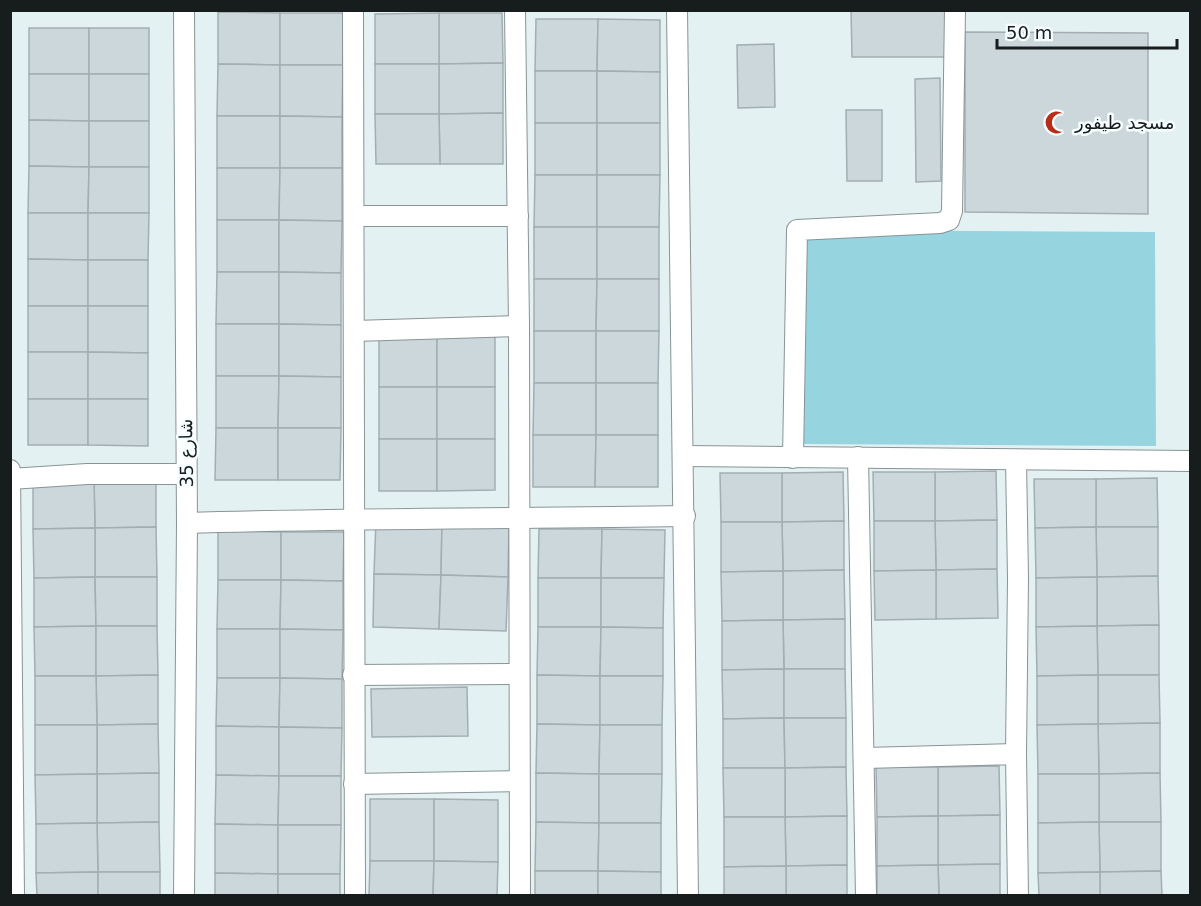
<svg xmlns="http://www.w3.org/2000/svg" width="1201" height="906" font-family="'DejaVu Sans','Noto Sans Arabic',sans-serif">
<rect width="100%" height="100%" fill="#e4f1f3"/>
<polygon fill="#96d4e0" points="798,230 1155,232 1156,446 800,444"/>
<g fill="#cbd7da" stroke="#a2aeb1" stroke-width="1.5">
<polygon points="851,10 951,10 951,57 852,57"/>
<polygon points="218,12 280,13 280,65 218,64"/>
<rect x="280" y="13" width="63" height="52"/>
<polygon points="439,13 502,13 503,63 439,64"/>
<polygon points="439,13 439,64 375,64 375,14"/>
<polygon points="536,19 598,19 597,71 535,71"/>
<polygon points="598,19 660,20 660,72 597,71"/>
<rect x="29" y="28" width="60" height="46"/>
<rect x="89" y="28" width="60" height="46"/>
<polygon points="965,32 1148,33 1148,214 965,212"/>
<polygon points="774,44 775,107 738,108 737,45"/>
<polygon points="503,63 503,113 439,114 439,64"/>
<polygon points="218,64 280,65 280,116 217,116"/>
<rect x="375" y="64" width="64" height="50"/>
<polygon points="280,65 343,65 342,117 280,116"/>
<rect x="535" y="71" width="62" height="52"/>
<polygon points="597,71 660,72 660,123 597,123"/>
<polygon points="29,74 89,74 89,121 29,120"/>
<rect x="89" y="74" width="60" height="47"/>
<polygon points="940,78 941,181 916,182 915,79"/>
<polygon points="846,110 882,110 882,181 847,181"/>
<polygon points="503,113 503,164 440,164 439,114"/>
<polygon points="375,114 439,114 440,164 376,164"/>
<rect x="217" y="116" width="63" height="52"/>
<polygon points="280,116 342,117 342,168 280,168"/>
<polygon points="29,120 89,121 89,167 29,166"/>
<rect x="89" y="121" width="60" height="46"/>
<rect x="535" y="123" width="62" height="52"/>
<rect x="597" y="123" width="63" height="52"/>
<polygon points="29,166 89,167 88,213 28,213"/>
<polygon points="89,167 149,167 149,213 88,213"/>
<polygon points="217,168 280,168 279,220 217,220"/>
<polygon points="280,168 342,168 342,221 279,220"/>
<polygon points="535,175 597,175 597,227 534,227"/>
<polygon points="597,175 660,175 659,227 597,227"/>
<polygon points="28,213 88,213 88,260 28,259"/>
<polygon points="88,213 149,213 148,260 88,260"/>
<rect x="217" y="220" width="62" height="52"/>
<polygon points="279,220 342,221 341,273 279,272"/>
<rect x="534" y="227" width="63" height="52"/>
<rect x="597" y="227" width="62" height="52"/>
<polygon points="28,259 88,260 88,306 28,306"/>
<rect x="88" y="260" width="60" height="46"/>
<polygon points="217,272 279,272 279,324 216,324"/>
<polygon points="279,272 341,273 341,325 279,324"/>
<polygon points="534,279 597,279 596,331 534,331"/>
<polygon points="597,279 659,279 659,331 596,331"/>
<rect x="28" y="306" width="60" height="46"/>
<polygon points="88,306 148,306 148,353 88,352"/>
<rect x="216" y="324" width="63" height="52"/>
<polygon points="279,324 341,325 341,377 279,376"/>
<rect x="534" y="331" width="62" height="52"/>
<polygon points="596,331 659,331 658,383 596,383"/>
<rect x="379" y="335" width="58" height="52"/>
<rect x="437" y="335" width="58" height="52"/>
<rect x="28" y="352" width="60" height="47"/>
<polygon points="88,352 148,353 148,399 88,399"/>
<polygon points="216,376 279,376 278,428 216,428"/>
<polygon points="279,376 341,377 341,428 278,428"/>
<polygon points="534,383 596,383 596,435 533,435"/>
<rect x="596" y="383" width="62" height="52"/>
<rect x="379" y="387" width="58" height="52"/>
<rect x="437" y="387" width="58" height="52"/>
<rect x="28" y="399" width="60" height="46"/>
<polygon points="88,399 148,399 148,446 88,445"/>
<polygon points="216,428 278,428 278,480 215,480"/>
<polygon points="278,428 341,428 340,480 278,480"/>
<polygon points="533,435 596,435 595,487 533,487"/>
<polygon points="596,435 658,435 658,487 595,487"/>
<rect x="379" y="439" width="58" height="52"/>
<polygon points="437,439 495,439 495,490 437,491"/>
<polygon points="996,471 997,520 935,521 935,472"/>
<polygon points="843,472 844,521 782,522 782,473"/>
<polygon points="873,472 935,472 935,521 874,521"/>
<polygon points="720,473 782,473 782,522 721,522"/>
<polygon points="156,478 156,527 95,528 94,479"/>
<polygon points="1157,478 1158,527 1096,527 1096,479"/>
<polygon points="94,479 95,528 33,529 33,480"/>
<polygon points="1034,479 1096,479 1096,527 1035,528"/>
<polygon points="376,520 442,522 441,575 374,574"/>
<polygon points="997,520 997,569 936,570 935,521"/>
<polygon points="844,521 844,570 783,571 782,522"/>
<polygon points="874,521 935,521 936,570 874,571"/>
<polygon points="442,522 509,524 508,577 441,575"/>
<polygon points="721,522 782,522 783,571 721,572"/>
<polygon points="156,527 157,577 95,577 95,528"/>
<polygon points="1096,527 1158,527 1158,576 1097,577"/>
<polygon points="1096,527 1097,577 1036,578 1035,528"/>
<polygon points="95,528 95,577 34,578 33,529"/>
<polygon points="539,529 602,529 601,578 538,578"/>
<polygon points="602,529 665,530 664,578 601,578"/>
<polygon points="218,531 281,532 281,580 218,580"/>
<polygon points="281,532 344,532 343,581 281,580"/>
<polygon points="997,569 998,618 936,619 936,570"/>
<polygon points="844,570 845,619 783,620 783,571"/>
<polygon points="936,570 936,619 875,620 874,571"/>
<polygon points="783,571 783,620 722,621 721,572"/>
<polygon points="374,574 441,575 439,629 373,627"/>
<polygon points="441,575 508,577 506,631 439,629"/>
<polygon points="1158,576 1159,625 1097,626 1097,577"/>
<polygon points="95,577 96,626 34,627 34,578"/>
<polygon points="95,577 157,577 157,626 96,626"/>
<polygon points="1097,577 1097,626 1036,627 1036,578"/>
<rect x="538" y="578" width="63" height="49"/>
<polygon points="601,578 664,578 663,628 601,627"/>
<polygon points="218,580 281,580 280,629 217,629"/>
<polygon points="281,580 343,581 343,630 280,629"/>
<polygon points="845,619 845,669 784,669 783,620"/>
<polygon points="783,620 784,669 722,670 722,621"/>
<polygon points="1159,625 1159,675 1098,675 1097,626"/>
<polygon points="96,626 96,676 35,676 34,627"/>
<polygon points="96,626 157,626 158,675 96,676"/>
<polygon points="1097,626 1098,675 1037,676 1036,627"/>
<polygon points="538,627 601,627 600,676 537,675"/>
<polygon points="601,627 663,628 663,676 600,676"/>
<rect x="217" y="629" width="63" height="49"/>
<polygon points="280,629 343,630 342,679 280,678"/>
<polygon points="784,669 784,718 723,719 722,670"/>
<polygon points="784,669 845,669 846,718 784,718"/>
<polygon points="158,675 158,724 97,725 96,676"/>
<polygon points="537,675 600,676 600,725 537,724"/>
<polygon points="1098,675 1159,675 1160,723 1098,724"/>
<polygon points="1098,675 1098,724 1037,725 1037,676"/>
<polygon points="35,676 96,676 97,725 35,725"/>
<polygon points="600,676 663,676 662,725 600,725"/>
<polygon points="217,678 280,678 279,727 216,726"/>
<polygon points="280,678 342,679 342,728 279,727"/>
<polygon points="467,687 468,736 372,737 371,689"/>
<polygon points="784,718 785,768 723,768 723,719"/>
<polygon points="784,718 846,718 846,767 785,768"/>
<polygon points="1160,723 1160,773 1099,774 1098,724"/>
<polygon points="158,724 159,773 97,774 97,725"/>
<polygon points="537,724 600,725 599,774 536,773"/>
<polygon points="1098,724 1099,774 1038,774 1037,725"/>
<polygon points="35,725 97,725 97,774 35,775"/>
<polygon points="600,725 662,725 662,774 599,774"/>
<polygon points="216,726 279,727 279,776 216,775"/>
<polygon points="279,727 342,728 341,776 279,776"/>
<polygon points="999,766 1000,815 938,816 938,767"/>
<polygon points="846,767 847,816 785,817 785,768"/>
<polygon points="876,767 938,767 938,816 877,817"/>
<polygon points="723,768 785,768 785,817 724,817"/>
<polygon points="159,773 159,822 97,823 97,774"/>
<polygon points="536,773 599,774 599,823 536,822"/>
<polygon points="1160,773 1161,822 1099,822 1099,774"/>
<polygon points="97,774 97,823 36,824 35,775"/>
<polygon points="599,774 662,774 661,823 599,823"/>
<polygon points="1038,774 1099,774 1099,822 1038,823"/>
<polygon points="216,775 279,776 278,825 215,824"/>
<polygon points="279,776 341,776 341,825 278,825"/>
<rect x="370" y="799" width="64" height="62"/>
<polygon points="434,799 498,800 498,862 434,861"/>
<polygon points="1000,815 1000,864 938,865 938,816"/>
<polygon points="847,816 847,865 786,866 785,817"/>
<polygon points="938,816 938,865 877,866 877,817"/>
<polygon points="724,817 785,817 786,866 724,867"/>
<polygon points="159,822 160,872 98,872 97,823"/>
<polygon points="536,822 599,823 598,871 535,871"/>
<polygon points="1099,822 1161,822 1161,871 1100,872"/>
<polygon points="1099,822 1100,872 1038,873 1038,823"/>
<polygon points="97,823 98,872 36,873 36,824"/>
<polygon points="599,823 661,823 661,872 598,871"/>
<polygon points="215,824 278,825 278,874 215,873"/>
<polygon points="278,825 341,825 340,874 278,874"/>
<polygon points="370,861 434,861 433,896 369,896"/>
<polygon points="434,861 498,862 497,896 433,896"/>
<polygon points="1000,864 1000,896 939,896 938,865"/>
<polygon points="847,865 847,896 786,896 786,866"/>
<polygon points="938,865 939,896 877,896 877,866"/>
<polygon points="786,866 786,896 724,896 724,867"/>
<rect x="535" y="871" width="63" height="25"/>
<polygon points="598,871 661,872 661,896 598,896"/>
<polygon points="1161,871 1162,896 1100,896 1100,872"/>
<polygon points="98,872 98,896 37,896 36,873"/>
<rect x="98" y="872" width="62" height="24"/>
<polygon points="1100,872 1100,896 1039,896 1038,873"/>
<polygon points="215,873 278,874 278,896 215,896"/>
<rect x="278" y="874" width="62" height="22"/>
</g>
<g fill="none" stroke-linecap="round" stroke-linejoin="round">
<defs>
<g id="minor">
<polyline points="353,10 355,896"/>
<polyline points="515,10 519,326 520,896"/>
<polyline points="677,10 688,896"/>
<polyline points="354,216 518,216"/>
<polyline points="354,331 519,326"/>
<polyline points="684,456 1190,461"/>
<polyline points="858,457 866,896"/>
<polyline points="793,458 797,230 940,223 949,220 952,211 955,10"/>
<polyline points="1016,460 1018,578 1016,754"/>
<polyline points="10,470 14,896"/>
<polyline points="10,479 87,474 186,474"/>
<path d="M187,523c166,-5 332,-4 498,-7"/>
<polyline points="353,675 518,674"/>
<polyline points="865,758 1016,754 1018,896"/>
<polyline points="354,784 519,781"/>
<polyline points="184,896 187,523 184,10"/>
</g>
</defs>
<use href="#minor" stroke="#889496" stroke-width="22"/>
<use href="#minor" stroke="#fff" stroke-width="20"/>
</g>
<defs>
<symbol id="mosque-bare" viewBox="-9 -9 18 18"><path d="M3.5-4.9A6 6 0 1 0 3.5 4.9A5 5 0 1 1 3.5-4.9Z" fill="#b92d18" stroke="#f5fdfe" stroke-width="2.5" paint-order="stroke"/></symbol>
</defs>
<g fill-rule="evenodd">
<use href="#mosque-bare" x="1040" y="106" width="33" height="33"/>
</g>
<g text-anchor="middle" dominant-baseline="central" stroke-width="5" stroke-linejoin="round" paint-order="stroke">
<g font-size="18" fill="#171c1d" stroke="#f5fdfe" text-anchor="start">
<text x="1075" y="122">مسجد طيفور</text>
</g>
<g font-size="18" fill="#171c1d" stroke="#f5fdfe">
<text transform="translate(186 453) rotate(-91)">شارع 35</text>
</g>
</g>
<rect width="1201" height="906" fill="none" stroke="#171c1d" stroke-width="24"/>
<path d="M997 39v9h180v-9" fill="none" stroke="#171c1d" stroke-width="3"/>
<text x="1006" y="39" font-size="18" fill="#171c1d" stroke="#f5fdfe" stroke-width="4.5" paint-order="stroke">50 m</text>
</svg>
